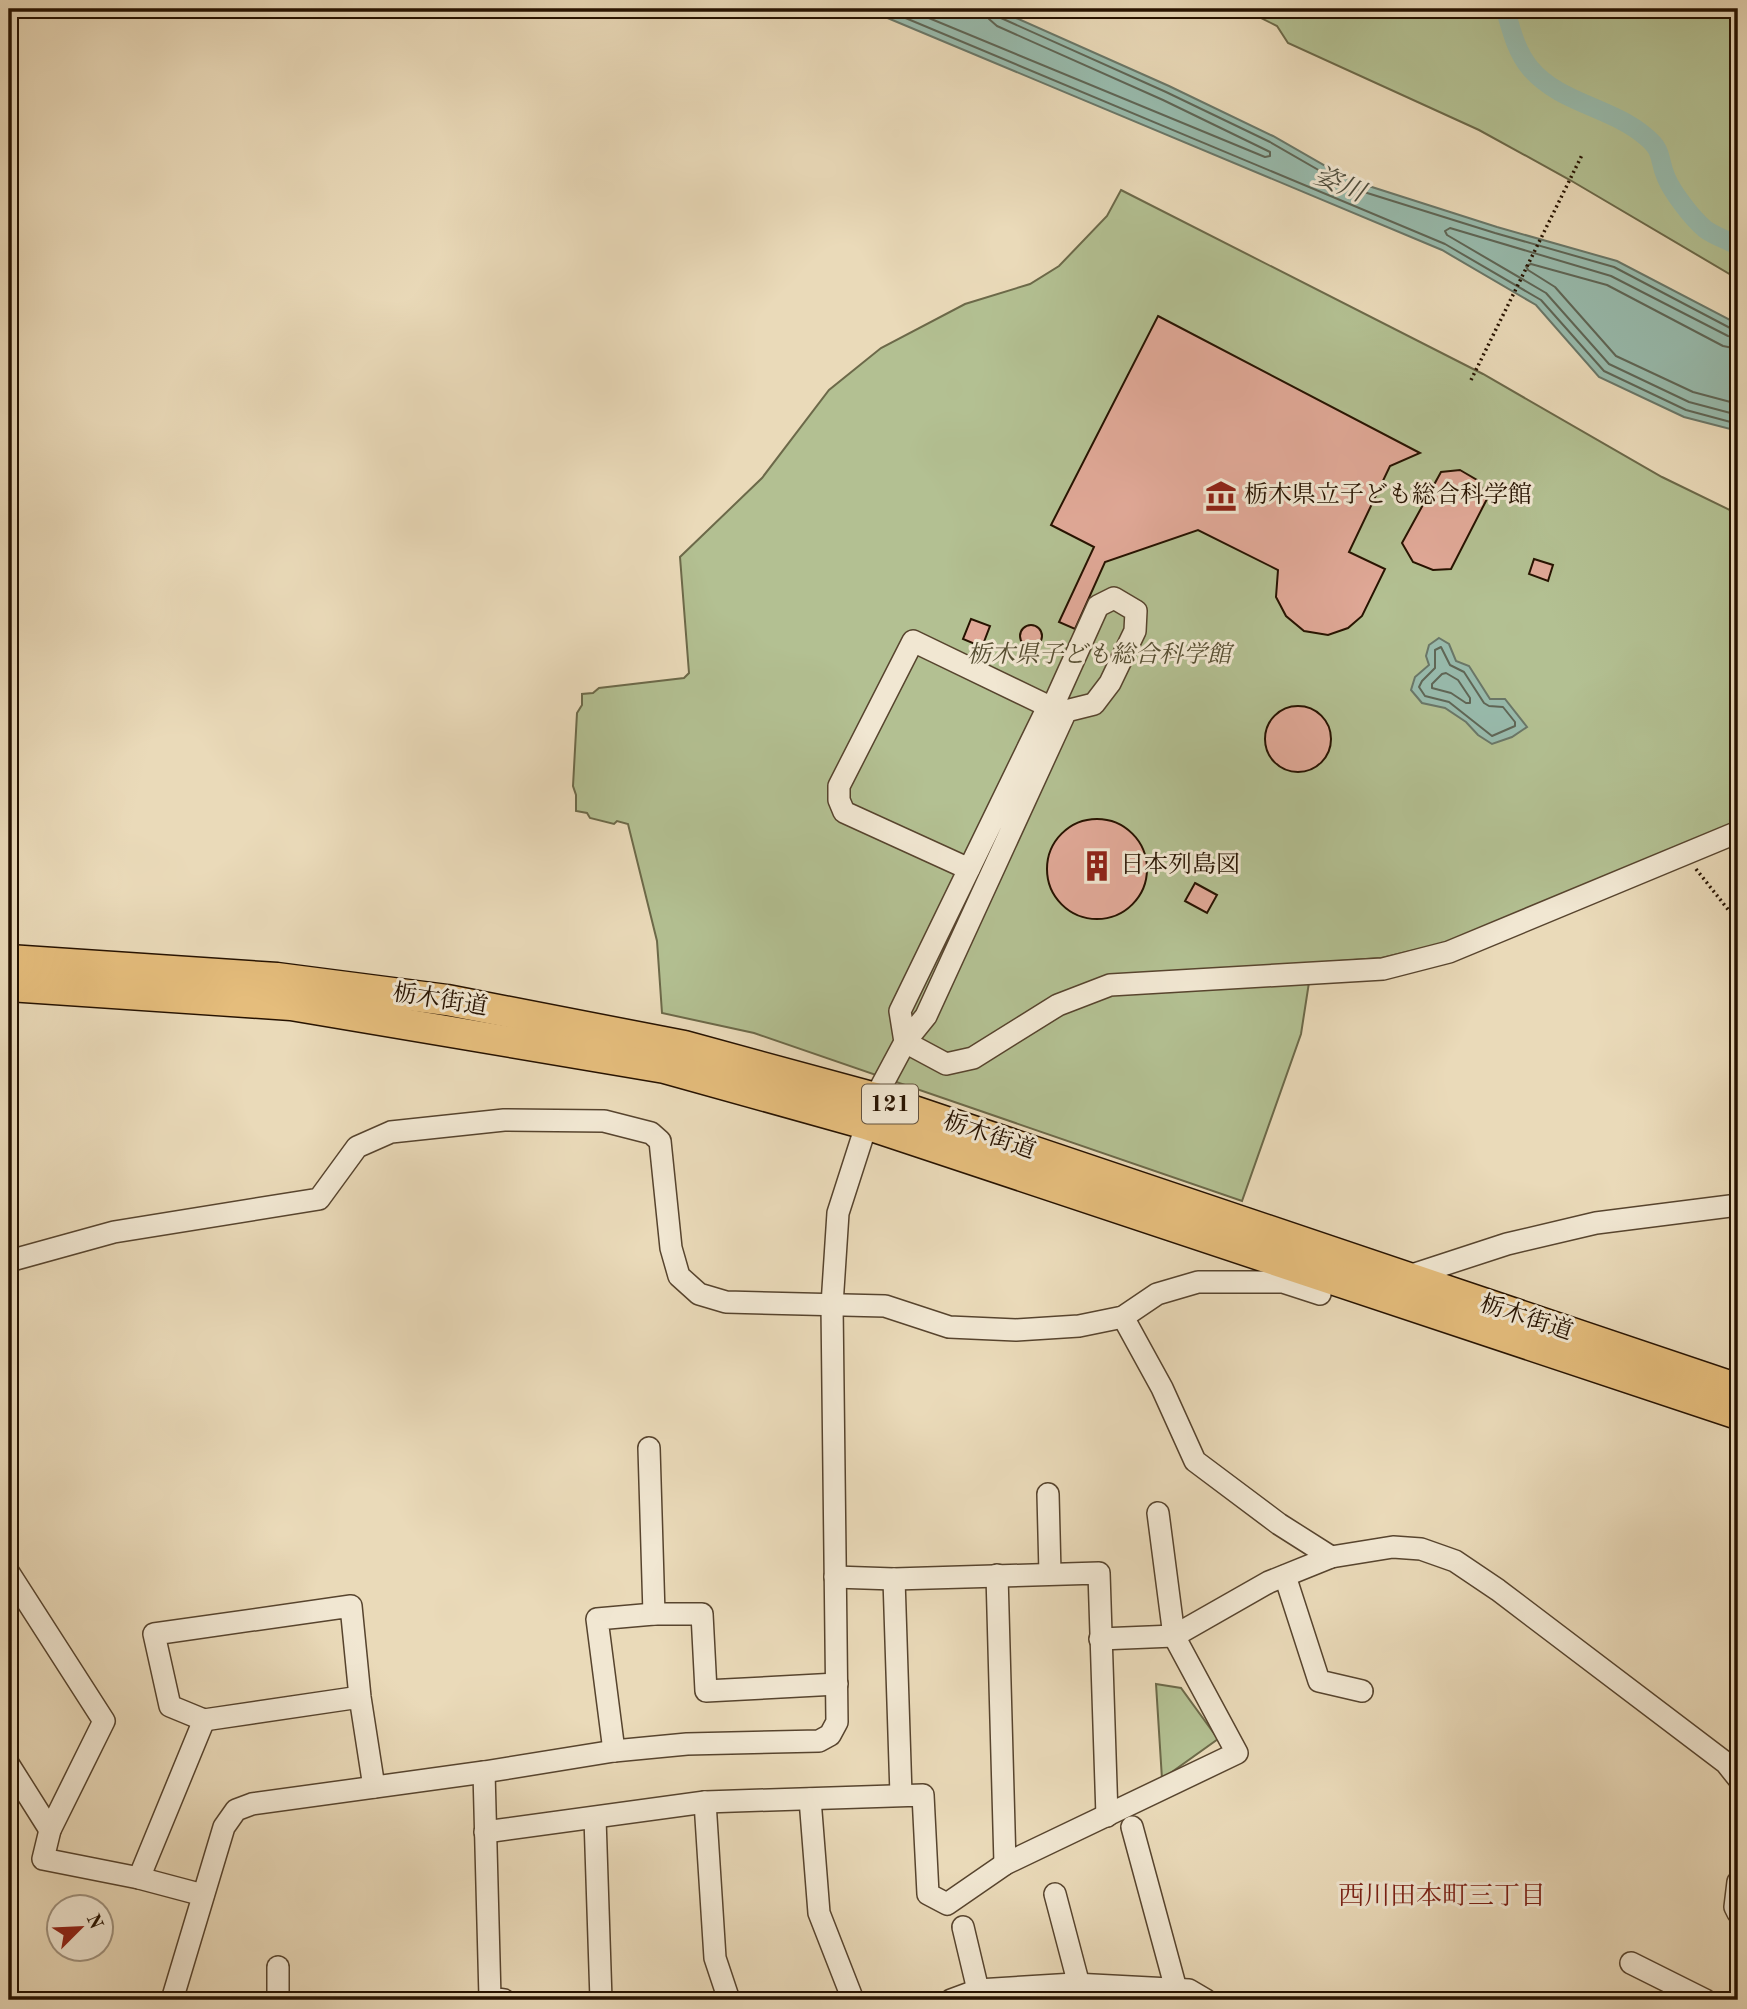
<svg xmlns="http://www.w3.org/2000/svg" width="1747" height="2009" font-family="'Old Standard TT','Noto Serif JP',serif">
<rect width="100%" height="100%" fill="#eadab9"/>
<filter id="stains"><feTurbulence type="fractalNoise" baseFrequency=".00286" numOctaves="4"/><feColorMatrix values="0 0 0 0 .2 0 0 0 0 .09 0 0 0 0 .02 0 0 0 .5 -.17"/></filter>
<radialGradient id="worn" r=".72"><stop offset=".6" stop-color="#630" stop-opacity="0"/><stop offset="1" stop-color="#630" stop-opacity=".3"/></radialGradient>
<g fill="#b3c092" stroke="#6c6949" stroke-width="2">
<polygon points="1243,9 1738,9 1738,279 1570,180 1479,130 1288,43 1277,26"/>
<polygon points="1121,190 1483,374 1662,477 1738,514 1738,823 1445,943 1381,958 1312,963 1301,1034 1242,1201 754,1033 662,1013 657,941 628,824 617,821 614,824 590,818 587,813 576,811 576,795 573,786 577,713 582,705 582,694 593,693 599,688 684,678 689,673 680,557 762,478 829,390 881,348 965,304 1030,284 1059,266 1107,216"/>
<polygon points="1156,1684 1181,1688 1218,1739 1162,1779"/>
</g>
<g fill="#98bbad" stroke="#6a7768" stroke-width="2">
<polygon points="866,9 996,9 1169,86 1273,136 1350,180 1497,227 1617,261 1738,324 1738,431 1684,417 1599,377 1536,305 1442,250"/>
<polygon points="1439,638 1449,644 1456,661 1469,666 1490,699 1505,699 1527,727 1512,737 1492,744 1478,735 1466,722 1445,708 1422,703 1411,690 1415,677 1429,665 1426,656 1429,645"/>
</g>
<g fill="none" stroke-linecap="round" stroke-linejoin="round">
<g stroke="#5f6656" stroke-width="2">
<polyline points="884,9 1445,244 1541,300 1604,371 1686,410 1738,424"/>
<polyline points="907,9 1265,157 1270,156 1270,152 1266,150 1163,100 997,26 989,19 987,9"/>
<polyline points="996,9 997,14 1001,18 1166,92 1270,142 1348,187 1495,233 1614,267 1732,329 1738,330"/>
<polyline points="1738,338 1728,336 1611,276 1450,228 1445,231 1447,235 1546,293 1609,364 1689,402 1738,415"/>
<polyline points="1738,349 1723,346 1607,285 1531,264 1526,266 1528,270 1555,287 1616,356 1693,392 1738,404"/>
<polygon points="1441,647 1450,665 1464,672 1484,703 1489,706 1503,707 1515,722 1515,726 1492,736 1449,702 1425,696 1419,687 1422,681 1435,668 1435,650"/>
<polygon points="1446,673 1458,680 1470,698 1470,703 1466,703 1451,693 1432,688 1432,684 1442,674"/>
</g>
<path stroke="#98bbad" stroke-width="19" d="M1505,9c6,20 11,42 25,59 29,35 81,39 115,68 19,15 13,23 21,41 6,15 26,41 39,52 9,7 23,11 33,17"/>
</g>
<g fill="#e1a998" stroke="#261200" stroke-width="2">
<polygon points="1158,316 1420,453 1390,466 1349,552 1385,569 1362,616 1348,628 1328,635 1304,631 1286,616 1276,597 1278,570 1198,530 1105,562 1075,629 1059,622 1094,547 1051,525"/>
<polygon points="1460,470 1477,480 1488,497 1451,569 1433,570 1413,562 1402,543 1441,472"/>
<polygon points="1534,559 1553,565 1548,581 1529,574"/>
<polygon points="971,619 990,626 982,647 963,639"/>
<circle cx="1031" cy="636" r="11"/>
<circle cx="1298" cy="739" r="33"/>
<circle cx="1097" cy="869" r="50"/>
<polygon points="1195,883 1217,895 1207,913 1185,901"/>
</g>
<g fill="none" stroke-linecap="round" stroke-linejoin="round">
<defs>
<g id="minor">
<polyline points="969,869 844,812 839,800 839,786 913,641 1052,708"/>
<polyline points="905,1042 946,1064 973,1058 1058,1005 1110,985 1383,969 1449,952 1738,832"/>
<polyline points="9,1261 114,1232 319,1199 357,1147 391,1132 504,1120 604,1121 651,1133 660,1141 671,1248 679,1276 699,1294 726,1302 885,1306 949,1327 1016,1330 1079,1326 1123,1317 1157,1294 1198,1282 1283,1282 1320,1294"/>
<polyline points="1403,1278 1507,1244 1596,1223 1738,1205"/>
<polyline points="1123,1317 1162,1388 1195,1461 1279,1524 1331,1557"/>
<polyline points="649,1448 654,1614"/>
<polyline points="1048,1494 1050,1573"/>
<polyline points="9,1573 104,1721 50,1830 43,1859 139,1878 203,1895"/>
<polyline points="997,1575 1005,1864"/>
<polyline points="1285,1576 1319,1681 1362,1691"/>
<polyline points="835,1577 894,1579 1099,1573 1107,1816"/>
<polyline points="894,1579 901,1795"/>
<polyline points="1100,1639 1174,1636 1269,1582 1331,1557 1393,1547 1421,1549 1455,1561 1498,1590 1726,1763 1738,1778"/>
<polyline points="360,1697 204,1720 170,1706 154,1634 351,1606 360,1697 374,1787"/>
<polyline points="614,1751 597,1619 654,1614 702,1614 706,1691 837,1684"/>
<polyline points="9,1765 50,1830"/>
<polyline points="484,1772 490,1998 504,2000"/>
<polyline points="810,1799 819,1913 853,2000"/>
<polyline points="705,1802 715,1958 729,2000"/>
<polyline points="595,1818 601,2000"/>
<polyline points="1132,1827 1176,1989"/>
<polyline points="485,1832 705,1802 923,1795 928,1894 947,1904 1005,1864 1237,1753 1174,1636 1158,1513"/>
<polyline points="139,1878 204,1720"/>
<polyline points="1738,1882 1735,1907 1738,1913"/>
<polyline points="1055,1894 1079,1985"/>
<polyline points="963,1927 978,1990"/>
<polyline points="1631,1963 1705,2000"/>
<polyline points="172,2000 224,1827 236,1810 252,1804 484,1772 614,1751 687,1744 819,1741 830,1735 837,1722 832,1305 838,1213 875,1098 905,1042 926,1016 1066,711 1094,704 1110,683 1135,631 1136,611 1114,598 1098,606 1052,708 1044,715 900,1011 905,1042"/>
<polyline points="278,2000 278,1967"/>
<polyline points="951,2000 978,1990 1074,1984 1189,1990 1206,2000"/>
</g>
<g id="highway">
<polyline points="9,960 277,978 447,1000 684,1046 875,1098 1738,1389"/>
<polyline points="9,986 291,1005 665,1068 866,1124 1738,1414"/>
</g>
</defs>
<use href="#minor" stroke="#57442e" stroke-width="24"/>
<use href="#highway" stroke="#261200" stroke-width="33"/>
<g stroke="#261200" stroke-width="3.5" stroke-dasharray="2 3.5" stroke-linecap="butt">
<polyline points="1471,380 1582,155"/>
<polyline points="1696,869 1738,922"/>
</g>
<use href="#minor" stroke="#f1e7d2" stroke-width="21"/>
<use href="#highway" stroke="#e5bd7c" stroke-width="30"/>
</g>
<defs>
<symbol id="museum-bare" viewBox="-9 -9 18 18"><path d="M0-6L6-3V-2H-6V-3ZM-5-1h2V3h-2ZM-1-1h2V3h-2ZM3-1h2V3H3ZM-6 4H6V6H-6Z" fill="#8f2418" stroke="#f1e7d2" stroke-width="2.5" paint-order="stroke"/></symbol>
<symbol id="building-bare" viewBox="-9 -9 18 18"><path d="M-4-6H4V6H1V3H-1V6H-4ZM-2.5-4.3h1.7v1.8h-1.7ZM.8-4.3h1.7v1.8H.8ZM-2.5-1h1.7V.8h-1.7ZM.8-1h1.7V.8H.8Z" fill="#8f2418" stroke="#f1e7d2" stroke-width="2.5" paint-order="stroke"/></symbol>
</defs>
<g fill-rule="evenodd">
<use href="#museum-bare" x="1199" y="474" width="44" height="44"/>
<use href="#building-bare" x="1075" y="844" width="44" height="44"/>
</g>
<g text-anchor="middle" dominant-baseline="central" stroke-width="6" stroke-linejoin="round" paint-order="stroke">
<rect fill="#f1e7d2" stroke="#63523f" stroke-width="2" x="862" y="1084.5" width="56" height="39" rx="5"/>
<g font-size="23" font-weight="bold" fill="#261200">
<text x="890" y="1104">121</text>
</g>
<g font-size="24" fill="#261200" stroke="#f1e7d2" text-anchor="start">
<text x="1244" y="496">栃木県立子ども総合科学館</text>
<text x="1120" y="866">日本列島図</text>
</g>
<g font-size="24" font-style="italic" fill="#574f33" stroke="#f1e7d2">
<text x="1099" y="656">栃木県子ども総合科学館</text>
</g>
<g font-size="24" fill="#261200" stroke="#f1e7d2">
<text transform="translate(440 1001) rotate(9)">栃木街道</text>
<text transform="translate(989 1137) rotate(19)">栃木街道</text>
<text transform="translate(1526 1319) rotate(18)">栃木街道</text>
</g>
<g font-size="26" font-style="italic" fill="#4e4d3d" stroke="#f1e7d2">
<text transform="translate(1339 185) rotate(23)">姿川</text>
</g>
<g font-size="26" fill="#7a1f14" stroke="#f1e7d2">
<text x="1442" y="1897">西川田本町三丁目</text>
</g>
</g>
<rect width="1747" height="2009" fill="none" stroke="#eadab9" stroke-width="35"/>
<rect x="10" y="10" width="1726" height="1988" fill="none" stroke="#261200" stroke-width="3.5"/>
<rect x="18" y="18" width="1712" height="1974" fill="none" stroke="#261200" stroke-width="2"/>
<g transform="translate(80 1928) rotate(66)"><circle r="33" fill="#f1e7d2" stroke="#a0927e" stroke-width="2"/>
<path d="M0-5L12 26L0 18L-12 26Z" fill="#8f2418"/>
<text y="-10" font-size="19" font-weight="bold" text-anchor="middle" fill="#261200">N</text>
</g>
<rect width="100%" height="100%" filter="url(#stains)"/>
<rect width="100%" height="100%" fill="url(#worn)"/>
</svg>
